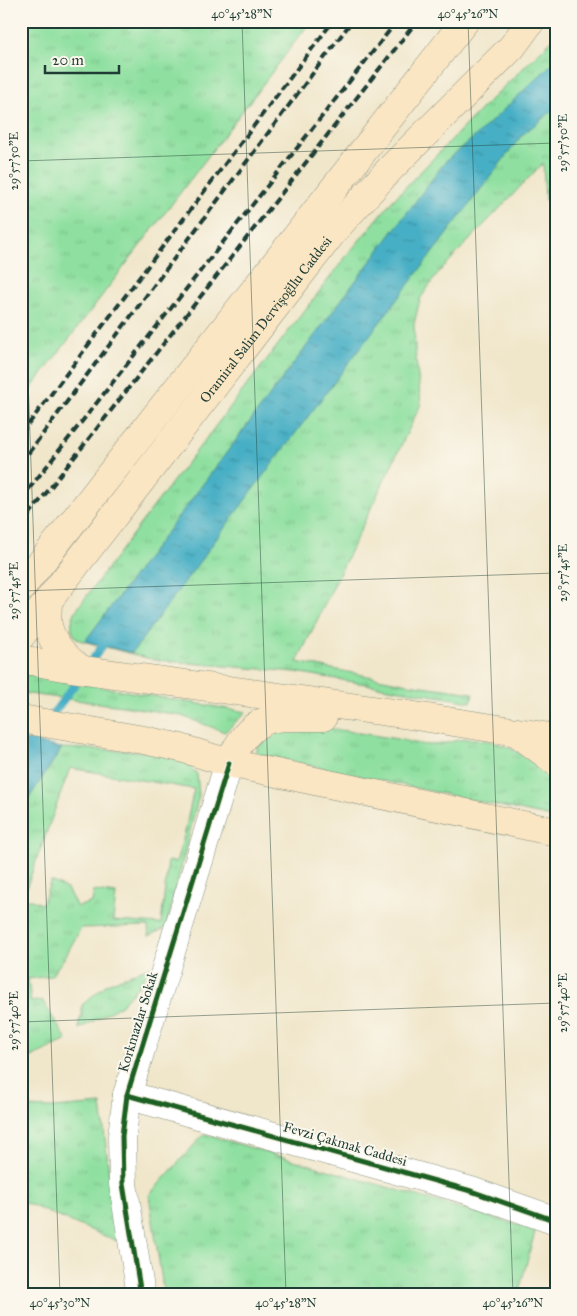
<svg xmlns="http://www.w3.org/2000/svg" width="577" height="1316" font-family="'IM FELL Great Primer',serif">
<defs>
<pattern id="grass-tufts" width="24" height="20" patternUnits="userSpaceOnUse" patternTransform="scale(1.25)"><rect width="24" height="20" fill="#8fe0a0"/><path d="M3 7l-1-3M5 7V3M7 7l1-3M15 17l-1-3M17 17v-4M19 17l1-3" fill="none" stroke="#7bc18a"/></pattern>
<pattern id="water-ripples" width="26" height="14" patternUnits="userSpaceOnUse" patternTransform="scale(1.25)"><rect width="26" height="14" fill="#46afc5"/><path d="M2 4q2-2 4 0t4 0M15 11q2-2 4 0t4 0" fill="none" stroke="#3a90a1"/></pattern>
</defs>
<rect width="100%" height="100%" fill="#fbf7ec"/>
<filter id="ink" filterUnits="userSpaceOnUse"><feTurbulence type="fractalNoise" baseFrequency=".02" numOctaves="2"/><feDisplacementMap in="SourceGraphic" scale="10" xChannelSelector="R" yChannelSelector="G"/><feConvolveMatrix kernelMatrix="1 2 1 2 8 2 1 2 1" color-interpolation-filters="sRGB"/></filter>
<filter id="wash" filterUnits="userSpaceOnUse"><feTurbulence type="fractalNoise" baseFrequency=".0096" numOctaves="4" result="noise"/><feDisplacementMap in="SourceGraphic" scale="20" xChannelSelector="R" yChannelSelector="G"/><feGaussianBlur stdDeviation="1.12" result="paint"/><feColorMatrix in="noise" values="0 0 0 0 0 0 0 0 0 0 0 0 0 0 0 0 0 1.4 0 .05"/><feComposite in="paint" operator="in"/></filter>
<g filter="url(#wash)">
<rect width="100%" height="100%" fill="#f0e6ca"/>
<g fill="url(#grass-tufts)" stroke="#578e6a" fill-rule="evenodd">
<polygon points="21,21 311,21 21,402"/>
<path d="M556,36v165l-11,-1 -2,-37 -104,109 -19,27 -6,25 1,26 6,54 -124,258 111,22 65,9 -2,9 -176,-30 -140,-12 -76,-20c-11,-8 -8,-21 -2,-31l64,-86 207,-269 46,-55 88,-91z"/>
<polygon points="21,673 246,712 225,732 179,715 130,707 21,693"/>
<path d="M321,727c25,4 51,8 76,12 11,2 23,6 34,6 12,0 23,-5 34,-6 36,-2 69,19 91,44v35l-299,-64c0,-3 0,-8 1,-12 8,-18 46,-14 63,-15z"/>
<path d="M62,748l96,4 28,11 11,11 2,21 -33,133 -17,8 -1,-10 -67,2 -16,29 -14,19 -23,3 3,23 11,-2 25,40 -46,22v-252zM70,768l124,21 -10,47 -8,26 -8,-1 -7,63 -48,-3 3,-27 -22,-3 -2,11 -15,5 -10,-18 -16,-8 -9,23 -19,-7z"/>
<polygon points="151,966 139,985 120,1006 79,1029 79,1021 82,1016 82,1005 107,984"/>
<polygon points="101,1104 117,1241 21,1201 21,1107 54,1108"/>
<polygon points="204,1134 521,1226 535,1232 518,1295 164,1295 149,1195"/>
</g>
<g fill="url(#water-ripples)" stroke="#32767c">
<polygon points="556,60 556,108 522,135 266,472 132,653 85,641 445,162 479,133"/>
<polygon points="21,739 62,748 21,810"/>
</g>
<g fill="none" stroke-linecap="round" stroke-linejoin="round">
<g stroke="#46afc5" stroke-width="8">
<polyline points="89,664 109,637"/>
<polyline points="49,719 81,676"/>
<polyline points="21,758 43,728"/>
</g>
</g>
</g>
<g filter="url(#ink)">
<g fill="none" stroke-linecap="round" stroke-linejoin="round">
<defs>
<polyline id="minor" points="141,1295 123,1184 122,1136 127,1095 229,763"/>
<polyline id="tertiary" points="127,1095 471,1191 556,1221"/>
<g id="secondary">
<polyline points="21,588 465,21"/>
<path d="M48,601c0,9 -2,20 1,28 5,17 19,31 32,40"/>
<path id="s1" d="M21,636l316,-409 53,-58 122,-122 19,-26"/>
<polyline points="21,659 63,667 409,715 556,738"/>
<polyline points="21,719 144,740 181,748 229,763 556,832"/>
<polyline points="519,734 556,762"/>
<path d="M229,763c24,-51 42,-46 94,-46"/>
</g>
</defs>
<use href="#minor" stroke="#88927f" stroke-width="29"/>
<use href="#tertiary" stroke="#88927f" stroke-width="29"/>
<use href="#secondary" stroke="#88927f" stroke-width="29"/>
<use href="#minor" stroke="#fff" stroke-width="28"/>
<use href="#tertiary" stroke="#fff" stroke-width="28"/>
<use href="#secondary" stroke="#fbe6c4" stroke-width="28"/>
<g stroke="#1f3d34" stroke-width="4" stroke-dasharray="8 4" stroke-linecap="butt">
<polyline points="21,434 333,21"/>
<polyline points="21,463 352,21"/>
<polyline points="21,499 397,21"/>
<polyline points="21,525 417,21"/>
</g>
<defs>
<g id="cycleway">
<polyline points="127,1095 471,1191 556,1221"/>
<polyline points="141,1295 123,1184 122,1136 127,1095 229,763"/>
</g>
</defs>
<use href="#cycleway" stroke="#fbf7ec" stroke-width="8"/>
<use href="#cycleway" stroke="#1b5e20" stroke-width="5"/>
</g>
</g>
<path fill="none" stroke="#1f3d34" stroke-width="1" stroke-opacity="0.45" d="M242,21l44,1274M468,21l45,1274M21,161l535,-18M21,177l39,1118M21,591l535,-18M21,1022l535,-19"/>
<g text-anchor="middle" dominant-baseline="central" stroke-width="4" stroke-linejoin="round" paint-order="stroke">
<g font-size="14" fill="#1f3d34" stroke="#fbf7ec">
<text stroke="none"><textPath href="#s1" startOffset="400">Oramiral Salim Dervişoğllu Caddesi</textPath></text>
<text transform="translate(138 1022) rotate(-73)">Korkmazlar Sokak</text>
<text transform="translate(345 1144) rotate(16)">Fevzi Çakmak Caddesi</text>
</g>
</g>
<rect width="577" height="1316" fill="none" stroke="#fbf7ec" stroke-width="55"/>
<path d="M45 65v8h74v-8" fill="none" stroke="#1f3d34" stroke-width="2.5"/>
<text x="52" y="65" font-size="15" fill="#1f3d34" stroke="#fbf7ec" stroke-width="4" paint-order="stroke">20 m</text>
<rect x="28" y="28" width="522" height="1260" fill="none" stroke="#1f3d34" stroke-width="2"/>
<g font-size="12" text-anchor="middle" fill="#1f3d34">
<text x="242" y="18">40°45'28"N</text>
<text x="468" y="18">40°45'26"N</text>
<text transform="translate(563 143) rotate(-90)" y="4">29°57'50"E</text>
<text transform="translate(14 161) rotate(-90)" y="4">29°57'50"E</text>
<text transform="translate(563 573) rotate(-90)" y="4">29°57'45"E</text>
<text transform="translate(14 591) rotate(-90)" y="4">29°57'45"E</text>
<text transform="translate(563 1003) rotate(-90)" y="4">29°57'40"E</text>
<text transform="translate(14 1021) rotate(-90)" y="4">29°57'40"E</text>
<text x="60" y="1307">40°45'30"N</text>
<text x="286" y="1307">40°45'28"N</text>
<text x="513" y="1307">40°45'26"N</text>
</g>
</svg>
